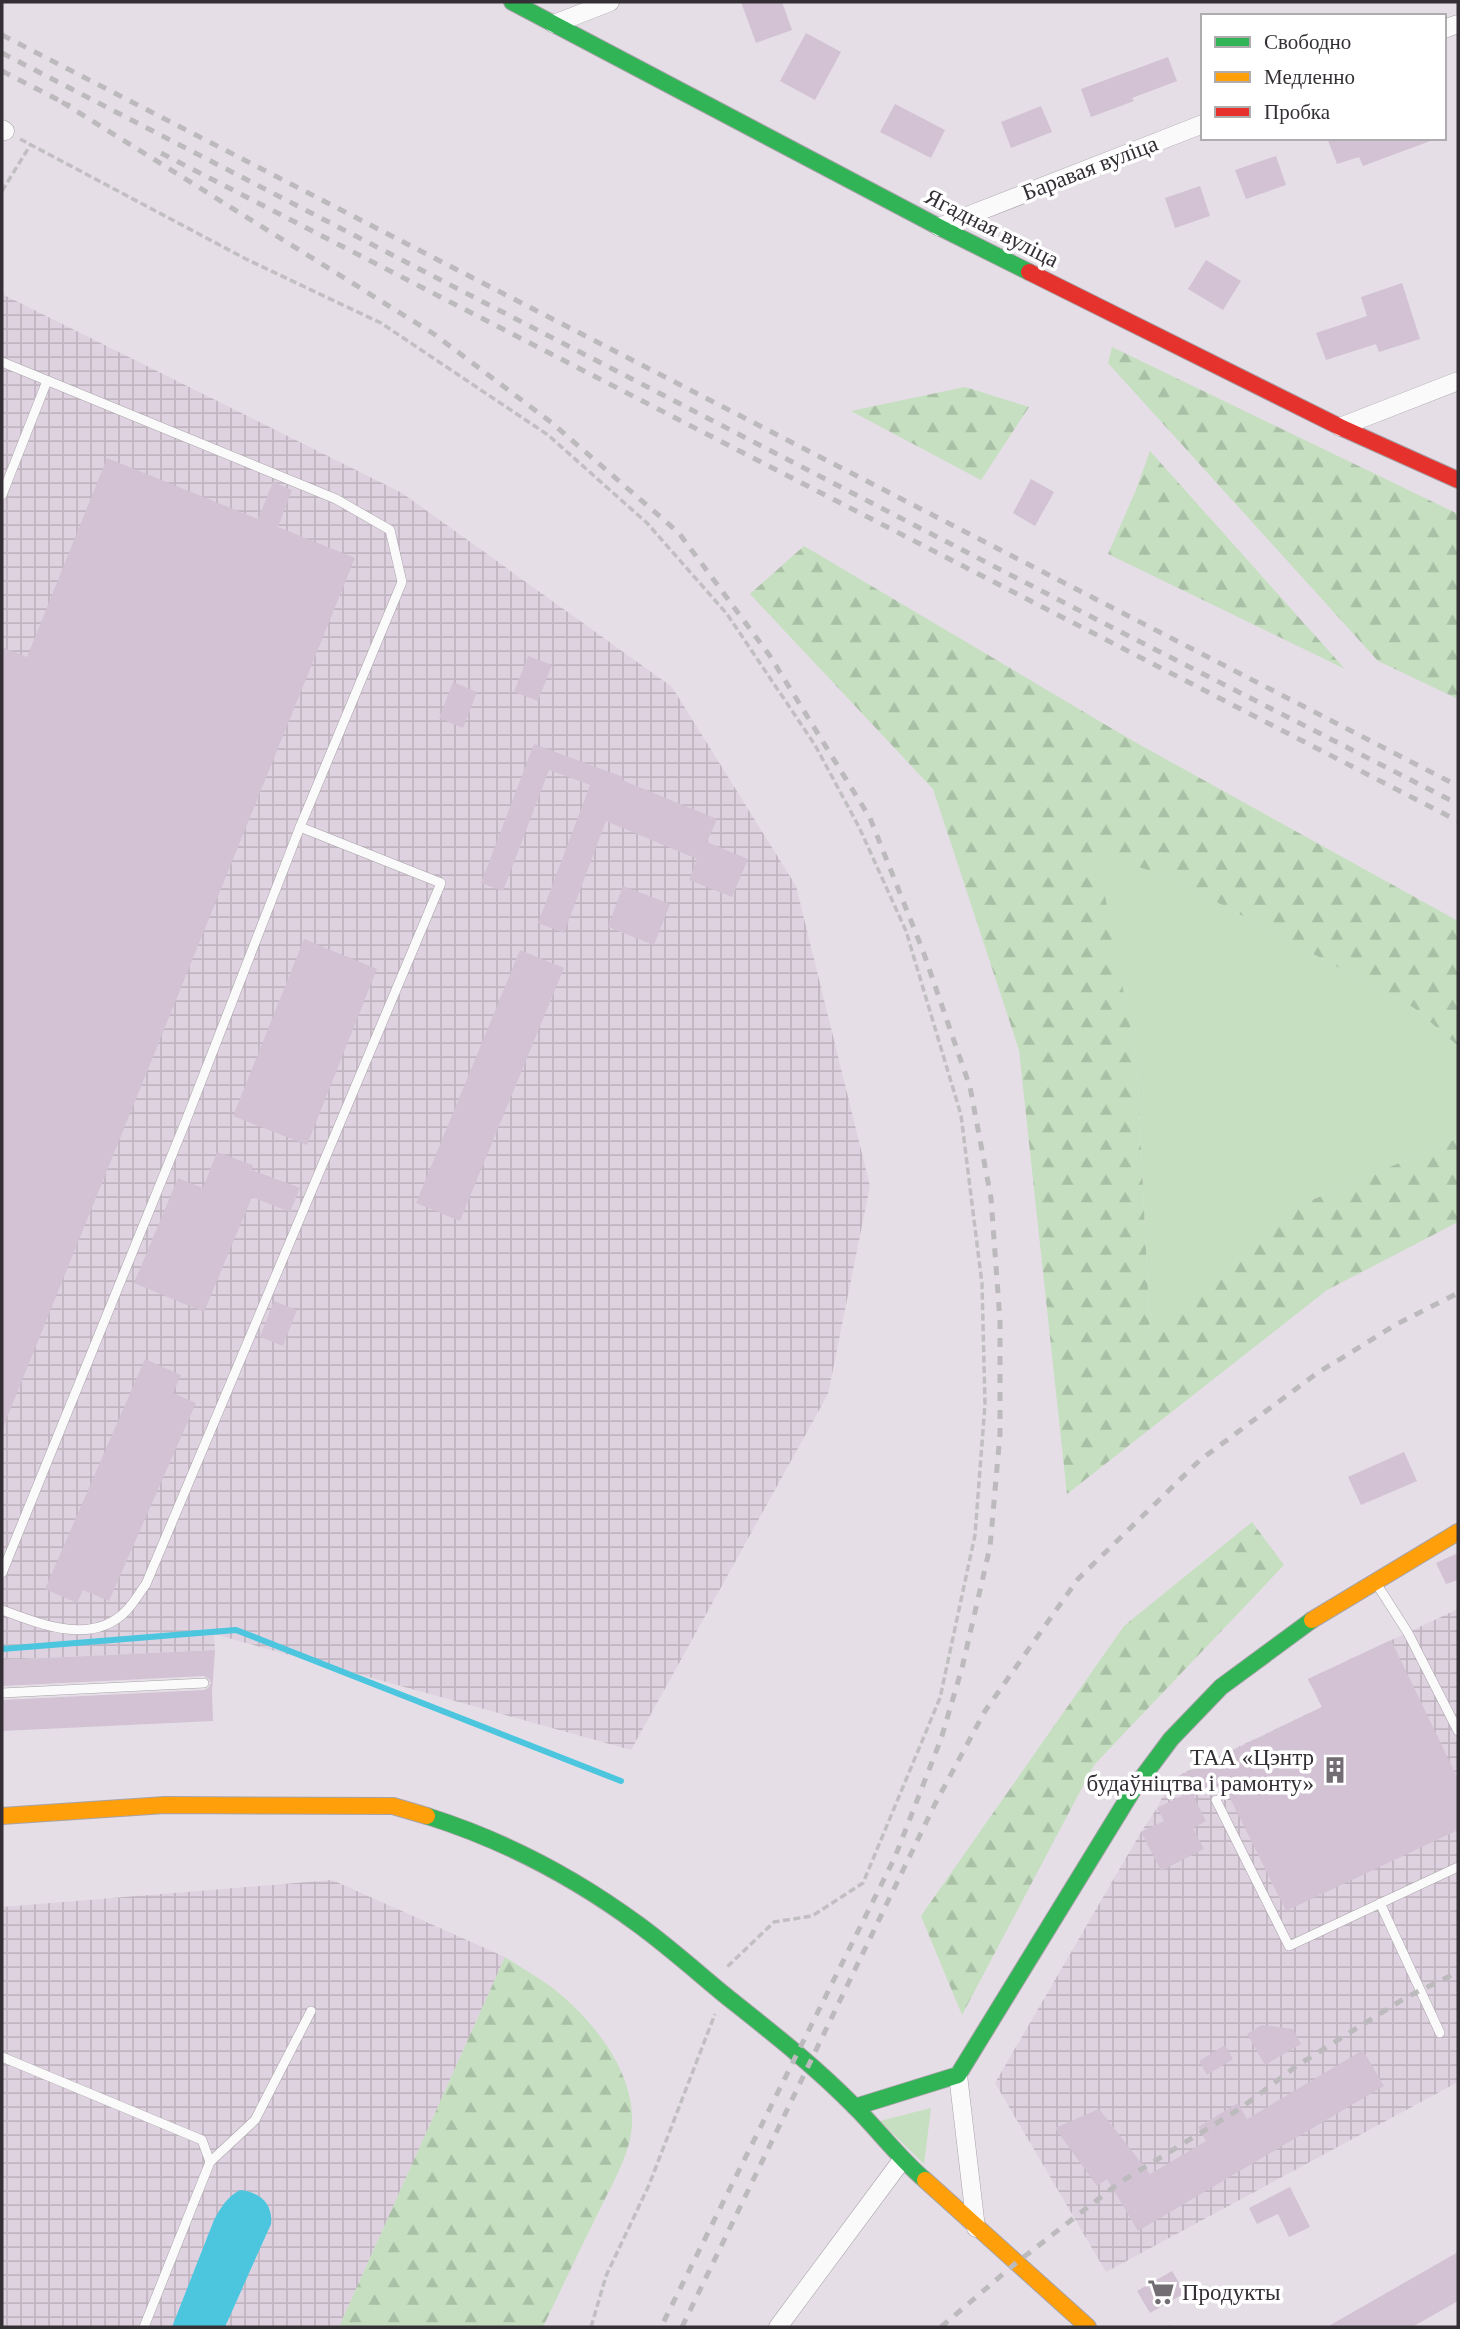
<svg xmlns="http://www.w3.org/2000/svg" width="1460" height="2329" font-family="'Times New Roman',serif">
<defs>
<pattern id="industrial-grid" width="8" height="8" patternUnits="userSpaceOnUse" patternTransform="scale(1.75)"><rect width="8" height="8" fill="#dfd2e0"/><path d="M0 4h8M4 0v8" fill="none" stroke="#c0b5c1"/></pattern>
<pattern id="forest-firs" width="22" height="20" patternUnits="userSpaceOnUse" patternTransform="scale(1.75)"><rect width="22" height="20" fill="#c5dfc0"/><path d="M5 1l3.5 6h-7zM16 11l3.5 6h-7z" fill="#aac0a6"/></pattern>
</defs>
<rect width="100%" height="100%" fill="#e5dee6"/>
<g fill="url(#industrial-grid)">
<polygon points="2,294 402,493 672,687 796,886 870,1186 828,1394 631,1750 214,1634 215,1650 2,1660"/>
<polygon points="1458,1609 1458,2082 1106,2272 995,2083 1141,1832 1157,1808 1171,1779 1322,1707 1308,1679"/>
<polygon points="332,1880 505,1957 339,2327 2,2327 2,1907"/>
</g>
<g fill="#c5dfc0">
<polygon points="1096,853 1170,877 1414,1008 1458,1046 1458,1138 1307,1202 1150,1335 1137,1062"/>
<polygon points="931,2108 924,2164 880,2121"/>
</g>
<g fill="url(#forest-firs)">
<polygon points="1112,347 1458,514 1458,699 1378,661 1108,363"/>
<polygon points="965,387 1029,407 981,480 851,411"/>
<polygon points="1150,451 1345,669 1108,554 1136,490"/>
<polygon points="804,546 1133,741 1458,921 1458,1046 1414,1008 1170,877 1097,854 1137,1062 1150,1334 1307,1202 1458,1138 1458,1222 1327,1290 1067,1494 1019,1050 933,789 750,594"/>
<polygon points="1252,1522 1284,1565 1094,1765 962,2015 921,1916 1124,1626"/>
<path d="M505,1957c15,10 31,19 45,29 43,33 90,90 81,148 -4,25 -19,50 -30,73 -20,40 -39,80 -58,120h-204z"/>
</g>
<path fill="#4bc6de" d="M240,2190c20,2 33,14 31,34l-46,103h-53l42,-107c7,-13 13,-23 26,-30z"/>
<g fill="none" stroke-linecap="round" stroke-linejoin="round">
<polyline stroke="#4bc6de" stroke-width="6" points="2,1649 236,1630 621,1781"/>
</g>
<g fill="#d2c2d4">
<polygon points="741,2 782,2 792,30 756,43"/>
<polygon points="806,33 841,52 815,100 780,81"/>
<polygon points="1168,57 1177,81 1132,98 1134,101 1091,117 1081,89"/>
<polygon points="895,104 945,130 931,158 880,132"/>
<polygon points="1041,106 1052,132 1011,148 1001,122"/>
<polygon points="1327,138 1433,138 1433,140 1363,166 1359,157 1337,164"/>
<polygon points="1276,156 1286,185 1246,199 1235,170"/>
<polygon points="1200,186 1210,216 1175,228 1165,198"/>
<polygon points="1206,260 1241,281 1223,310 1188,289"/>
<polygon points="1402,283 1420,339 1379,352 1376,344 1326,360 1316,333 1367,316 1361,297"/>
<polygon points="107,458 258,519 273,482 292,490 278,527 355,558 2,1430 2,647 27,657"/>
<polygon points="1031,479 1054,492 1035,526 1013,513"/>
<polygon points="528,656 552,665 538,701 514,692"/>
<polygon points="453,682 477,692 463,728 439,718"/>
<polygon points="534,744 623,777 622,780 717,819 707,842 748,859 732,897 689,880 697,859 606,821 564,933 538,923 590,785 549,770 503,891 481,883"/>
<polygon points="623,886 670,904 654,945 608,927"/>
<polygon points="304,939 377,969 307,1145 233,1116"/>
<polygon points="520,950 564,968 460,1221 416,1203"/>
<polygon points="217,1152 253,1165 252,1170 300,1188 290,1212 252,1197 204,1312 134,1283 178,1178 203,1188"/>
<polygon points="274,1301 297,1310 283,1346 260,1337"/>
<polygon points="145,1359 181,1375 173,1393 196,1403 109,1601 83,1590 77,1603 45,1589"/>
<polygon points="1404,1452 1417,1481 1361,1505 1348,1477"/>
<polygon points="1458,1553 1458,1580 1446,1584 1436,1563"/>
<polygon points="1391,1640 1458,1779 1458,1830 1286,1911 1222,1782 1194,1797 1206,1821 1193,1828 1204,1849 1161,1871 1141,1832 1164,1821 1157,1808 1188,1793 1179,1776 1322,1707 1308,1679"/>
<polygon points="215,1650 212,1692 213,1721 2,1731 2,1700 204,1690 208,1688 211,1683 209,1679 204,1676 2,1686 2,1660"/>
<polygon points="1262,2025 1293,2029 1301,2044 1265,2065 1247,2034"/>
<polygon points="1225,2045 1233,2059 1207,2075 1199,2061"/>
<polygon points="1363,2050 1384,2086 1138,2231 1107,2179 1097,2186 1055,2128 1099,2109 1150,2174 1206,2141 1198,2127 1238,2103 1247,2119"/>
<polygon points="1290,2187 1310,2227 1289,2237 1278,2214 1257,2224 1249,2208"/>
<polygon points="1458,2252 1458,2301 1412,2327 1327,2327"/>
<polygon points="1172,2271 1185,2293 1150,2313 1137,2291"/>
</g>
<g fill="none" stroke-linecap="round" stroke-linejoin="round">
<defs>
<g id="lane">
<polyline points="2,362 336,499 390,530 402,582 300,827 185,1123 2,1573"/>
<polyline points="2,495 47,381"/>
<polyline points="1376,1583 1408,1633 1458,1731"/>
<path d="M2,1610c38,14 90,36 124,1 8,-8 14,-19 20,-27l295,-701 -141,-56"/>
<polyline points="2,1693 204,1683"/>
<polyline points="1216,1800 1289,1946 1458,1867"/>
<polyline points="1380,1903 1440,2033"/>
<polyline points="2,2057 202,2140 210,2162"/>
<polyline points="144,2327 210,2162 255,2120 311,2011"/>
</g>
<g id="street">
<polyline points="554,24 610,2"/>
<polyline points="1444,29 1458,24"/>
<polyline points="2,129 5,131"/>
<polyline points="939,227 1203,124"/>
<polyline points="1340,427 1458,381"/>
<polyline points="958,2075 976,2228"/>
<polyline points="778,2327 902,2160"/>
</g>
<g id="fast">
<polyline points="512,2 939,227 1029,272"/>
<path d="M427,1816c76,24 147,61 212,109 30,22 58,47 87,71 44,35 89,70 129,111 24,24 44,51 70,73"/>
<polyline points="855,2107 958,2075 1133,1790 1171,1739 1221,1687 1312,1620"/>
</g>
<g id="slow">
<polyline points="1312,1620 1458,1532"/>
<polyline points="2,1816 165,1805 393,1806 427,1816"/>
<polyline points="925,2180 1088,2327"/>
</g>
<polyline id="jam" points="1029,272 1340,427 1458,480"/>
</defs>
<use href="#lane" stroke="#a7a2a8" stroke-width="10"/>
<use href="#street" stroke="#a7a2a8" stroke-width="19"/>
<use href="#fast" stroke="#a7a2a8" stroke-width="18"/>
<use href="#slow" stroke="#a7a2a8" stroke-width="18"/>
<use href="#jam" stroke="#a7a2a8" stroke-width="18"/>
<g stroke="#c2bfc2" stroke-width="3.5" stroke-dasharray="7 3.5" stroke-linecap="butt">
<polyline points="20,139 246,259 381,323 548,435 647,523 727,614 815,745 859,827 906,931 961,1115 982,1284 985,1404 975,1535 940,1698 863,1883 812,1916 774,1922 726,1968"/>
<polyline points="2,191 31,144"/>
<polyline points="1169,2326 1170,2327"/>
<polyline points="591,2327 606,2276 649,2185 715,2014"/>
</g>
<use href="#lane" stroke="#fbfafb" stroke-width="9"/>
<use href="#street" stroke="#fbfafb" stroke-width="18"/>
<use href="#fast" stroke="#30b455" stroke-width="16"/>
<use href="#slow" stroke="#ff9f0a" stroke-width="16"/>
<use href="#jam" stroke="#e5322d" stroke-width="16"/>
<g stroke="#bcbabc" stroke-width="5" stroke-dasharray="9 9" stroke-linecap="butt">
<polyline points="2,35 1458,786"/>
<polyline points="2,53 1119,631 1458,804"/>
<polyline points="2,71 70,106"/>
<polyline points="62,102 434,334 552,423 679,533 770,656 870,818 923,951 970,1087 991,1198 1000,1321 1000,1434 990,1547 962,1668 941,1739 895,1857 661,2327"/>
<polyline points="161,153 1458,821"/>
<polyline points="682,2327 935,1804 985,1711 1078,1579 1200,1460 1316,1374 1395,1325 1458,1293"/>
<polyline points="941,2327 1016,2263 1119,2183 1241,2108 1298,2065 1405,1998 1458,1972"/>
</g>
</g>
<defs>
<symbol id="building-bare" viewBox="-9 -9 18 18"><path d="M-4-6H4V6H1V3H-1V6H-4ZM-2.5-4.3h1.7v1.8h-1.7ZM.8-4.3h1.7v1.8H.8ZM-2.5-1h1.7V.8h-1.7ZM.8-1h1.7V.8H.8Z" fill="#726c73" stroke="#fff" stroke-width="2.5" paint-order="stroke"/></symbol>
<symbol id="supermarket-bare" viewBox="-9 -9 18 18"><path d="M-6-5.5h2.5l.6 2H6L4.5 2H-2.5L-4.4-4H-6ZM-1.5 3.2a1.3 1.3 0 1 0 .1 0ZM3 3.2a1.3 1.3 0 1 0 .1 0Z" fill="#726c73" stroke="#fff" stroke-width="2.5" paint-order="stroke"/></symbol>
</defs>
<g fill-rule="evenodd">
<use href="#building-bare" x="1316" y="1751" width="38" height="38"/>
<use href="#supermarket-bare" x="1142" y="2273" width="38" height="38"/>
</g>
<g text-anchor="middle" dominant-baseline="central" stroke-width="7" stroke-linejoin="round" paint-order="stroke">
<g font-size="23" fill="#342f35" stroke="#fff">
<text transform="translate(1090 168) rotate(-21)">Баравая вуліца</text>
<text transform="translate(992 228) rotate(27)">Ягадная вуліца</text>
</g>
<g font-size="23" fill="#342f35" stroke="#fff" text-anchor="end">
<text x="1314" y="1757">ТАА «Цэнтр<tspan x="1314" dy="26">будаўніцтва і рамонту»</tspan></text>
<text x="1182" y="2292" text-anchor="start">Продукты</text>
</g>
</g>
<rect width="1460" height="2329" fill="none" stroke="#342f35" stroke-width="7"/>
<rect x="1201" y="14" width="245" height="126" fill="#ffffff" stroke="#aeacae" stroke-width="2"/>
<rect x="1215" y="37" width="35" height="10" fill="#30b455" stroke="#aeacae" stroke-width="2"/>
<text x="1264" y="49" font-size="21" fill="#342f35">Свободно</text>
<rect x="1215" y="72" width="35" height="10" fill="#ff9f0a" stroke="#aeacae" stroke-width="2"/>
<text x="1264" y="84" font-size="21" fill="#342f35">Медленно</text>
<rect x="1215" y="107" width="35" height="10" fill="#e5322d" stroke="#aeacae" stroke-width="2"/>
<text x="1264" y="119" font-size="21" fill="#342f35">Пробка</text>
</svg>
